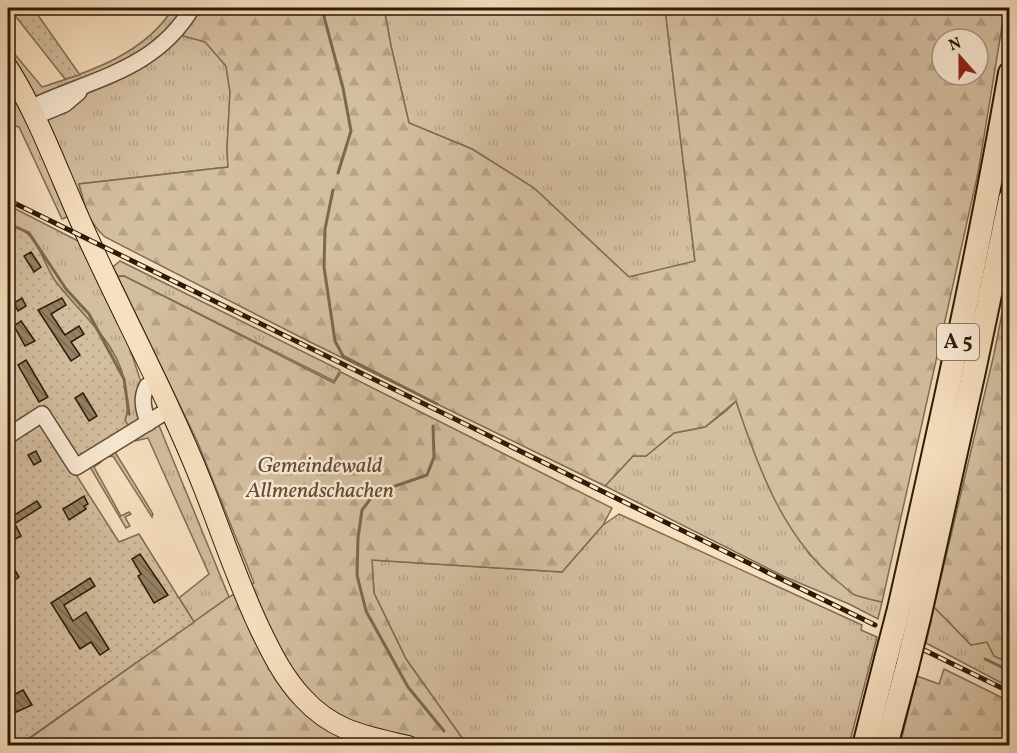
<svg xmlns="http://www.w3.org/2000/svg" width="1017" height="753" font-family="Vollkorn,serif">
<defs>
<pattern id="grass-tufts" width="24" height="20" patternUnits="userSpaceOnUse" patternTransform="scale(1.5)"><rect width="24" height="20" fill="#d4bea0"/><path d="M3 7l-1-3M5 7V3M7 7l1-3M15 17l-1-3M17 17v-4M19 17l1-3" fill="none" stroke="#b6a388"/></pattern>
<pattern id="forest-firs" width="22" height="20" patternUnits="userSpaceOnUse" patternTransform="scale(1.5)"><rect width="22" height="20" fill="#d4bea0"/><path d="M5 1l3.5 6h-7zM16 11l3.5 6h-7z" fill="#b6a388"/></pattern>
<pattern id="garden-dots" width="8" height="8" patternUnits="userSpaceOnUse" patternTransform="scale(1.5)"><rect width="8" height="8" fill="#d4bea0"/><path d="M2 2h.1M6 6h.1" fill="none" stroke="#b6a388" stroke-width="1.8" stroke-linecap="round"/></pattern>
<pattern id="building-back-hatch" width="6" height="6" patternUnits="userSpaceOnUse" patternTransform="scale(1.5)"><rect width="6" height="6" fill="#958166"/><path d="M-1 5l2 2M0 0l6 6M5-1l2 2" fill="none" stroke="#7a6952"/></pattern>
</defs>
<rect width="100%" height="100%" fill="#f7dfbf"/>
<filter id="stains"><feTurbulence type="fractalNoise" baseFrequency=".00333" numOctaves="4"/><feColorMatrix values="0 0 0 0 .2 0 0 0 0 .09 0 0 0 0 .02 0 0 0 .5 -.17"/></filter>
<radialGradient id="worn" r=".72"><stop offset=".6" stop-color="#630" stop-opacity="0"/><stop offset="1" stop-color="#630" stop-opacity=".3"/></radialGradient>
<g fill="url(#grass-tufts)" stroke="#806c53" stroke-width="1.5">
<path d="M173,8h25l7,33 21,25 4,26 -3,57 1,18 -149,17 7,25 -24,10 -43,-92 -11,-3v-78l34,41c48,-15 104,-34 131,-79z"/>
<polygon points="384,8 665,8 695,262 629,277 534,188 472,149 409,123 391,46"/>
<path d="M8,205l76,39 45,102 11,33 89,218 -35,25 -15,-24 30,-24 -61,-136 -13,3 -10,-21c4,-10 2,-16 1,-27 -3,-47 -43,-76 -70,-111 -15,-20 -19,-55 -48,-56z"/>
<polygon points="120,261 340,370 334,381 124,276 118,276 113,267"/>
<polygon points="736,401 745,426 770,489 790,525 810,555 854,594 882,602 878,619 849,604 783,576 605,486 633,456 646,456 674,433 705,427 726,411"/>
<polygon points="125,444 125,445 115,452 153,514 152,517 113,456 107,457"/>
<polygon points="100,460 101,462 94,467 121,516 129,512 131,514 125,517 130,526 126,528 90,467"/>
<polygon points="619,514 862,625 861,630 877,637 849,745 467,745 406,659 374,593 372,560 562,572 603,525"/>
<polygon points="934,607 971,645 987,642 994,656 1009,663 1009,687 926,643"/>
</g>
<g fill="url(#forest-firs)" stroke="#806c53" stroke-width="1.5" fill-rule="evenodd">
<path d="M198,8h186l7,38 18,77 63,26 62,39 95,89 66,-16 -30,-253h340l-27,165 -96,429c-9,-2 -19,-4 -27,-7 -6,-3 -12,-10 -18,-14 -54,-44 -80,-116 -101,-180l-31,26 -31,6 -28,23h-13l-28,30 -295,-144 -205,-105c-17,-15 -20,-31 -26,-53l149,-17 -1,-18 3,-57 -4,-26 -21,-24 -25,-7zM942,39h36v36h-36z"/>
<polygon points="124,276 334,383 341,372 612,508 603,525 562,572 372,560 374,593 406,659 467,745 19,746 229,597 254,583 198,443 118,277"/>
<polygon points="1009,278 1010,663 1009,663 994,656 987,642 971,645 934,607 994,354"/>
<polygon points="944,669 1009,701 1009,745 900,745 917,676 939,684"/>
</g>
<g fill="url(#garden-dots)" stroke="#806c53" stroke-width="1.5">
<polygon points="9,8 33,8 80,75 65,79"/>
<path d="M8,226c30,1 33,36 48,56 27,35 67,64 70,111 1,11 3,17 -1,27l7,13 -59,37 46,72 20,-8 55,88 -175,123 -11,1z"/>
</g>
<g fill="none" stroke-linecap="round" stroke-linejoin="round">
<g stroke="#7c684f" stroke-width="3">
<polyline points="322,9 343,88 351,131 338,173"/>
<polyline points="333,190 325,229 324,267 335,341 343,356 437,404"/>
<polyline points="8,226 16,227 29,233 66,289 89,314 124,379 129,414"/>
<polyline points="433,426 434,457 427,475 375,493 362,510 358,538 357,575 366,611 408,687 444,731"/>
<polyline points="985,659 1010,671"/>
</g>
</g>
<g fill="url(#building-back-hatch)" stroke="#2b1b06" stroke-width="1.5">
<polygon points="31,252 41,267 34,272 24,256"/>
<polygon points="22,298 26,306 18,311 14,303"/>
<polygon points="62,298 66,305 51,314 65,335 79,326 84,334 71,342 80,355 71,361 38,310"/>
<polygon points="21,321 35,341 25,346 14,326"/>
<polygon points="26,360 48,397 39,402 18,365"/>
<polygon points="83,393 97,416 89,421 75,398"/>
<polygon points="36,451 41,461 34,465 28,455"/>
<polygon points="84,496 88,504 84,506 86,509 69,520 63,509"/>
<polygon points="37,501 41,507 8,528 8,519"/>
<polygon points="16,526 21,536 8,543 8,535"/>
<polygon points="140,554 168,595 154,603 138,576 141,574 132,559"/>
<polygon points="8,558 19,577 10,583 8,578"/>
<polygon points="90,578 95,586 64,605 73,621 86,612 109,649 100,655 91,642 80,649 51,603"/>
<polygon points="23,690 32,705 12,714 8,706 8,698"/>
</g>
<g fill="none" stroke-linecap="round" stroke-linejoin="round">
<defs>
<g id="minor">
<path d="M30,108c60,-29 125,-37 162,-100"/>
<polyline points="34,117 65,104 79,92"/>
<path d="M147,386c-7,13 -3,24 1,37"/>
<polyline points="8,436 42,414 76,467 170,409"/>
</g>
<path id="major" d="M8,68c33,52 53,112 79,168 38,83 82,164 116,250 19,48 35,97 57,143 12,25 24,49 43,69 31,34 63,38 105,48"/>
<g id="highway">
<path d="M899,609c40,-178 80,-356 111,-536"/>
<polyline points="919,618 974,371 1010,199"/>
<polyline points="864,746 886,659"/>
<polyline points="886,746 907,667"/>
</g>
</defs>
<use href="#minor" stroke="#5e4c34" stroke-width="18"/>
<use href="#major" stroke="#2b1b06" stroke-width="22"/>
<use href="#highway" stroke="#2b1b06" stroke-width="26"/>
<use href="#minor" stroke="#faead5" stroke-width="15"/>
<use href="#major" stroke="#f7dfbf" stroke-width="20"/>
<use href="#highway" stroke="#f7dfbf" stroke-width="22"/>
<defs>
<g id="rail">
<polyline points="8,200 875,625"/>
<polyline points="922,649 1010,692"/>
</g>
</defs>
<use href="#rail" stroke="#2b1b06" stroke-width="5"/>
<use href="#rail" stroke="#faead5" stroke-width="3" stroke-dasharray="9" stroke-linecap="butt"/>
<defs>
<g id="highway-bridge">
<polyline points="886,659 899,609"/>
<polyline points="907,667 919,618"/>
</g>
</defs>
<use href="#highway-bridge" stroke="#2b1b06" stroke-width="26" stroke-linecap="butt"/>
<use href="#highway-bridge" stroke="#f7dfbf" stroke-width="22"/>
</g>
<g text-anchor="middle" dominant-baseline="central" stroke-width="5" stroke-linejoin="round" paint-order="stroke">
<rect fill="#faead5" stroke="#695944" stroke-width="1.5" x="937" y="324" width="42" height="36" rx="4.5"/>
<g font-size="21" font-weight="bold" fill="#2b1b06">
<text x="958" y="342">A 5</text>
</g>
<g font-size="22" font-style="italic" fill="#5e4c34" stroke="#faead5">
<text x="320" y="466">Gemeindewald<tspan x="320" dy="25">Allmendschachen</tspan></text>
</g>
</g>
<rect width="1017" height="753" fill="none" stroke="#f7dfbf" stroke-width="30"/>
<rect x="9" y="9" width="999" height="735" fill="none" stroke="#2b1b06" stroke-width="3"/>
<rect x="15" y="15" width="987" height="723" fill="none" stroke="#2b1b06" stroke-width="1.5"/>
<g transform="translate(960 57) rotate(339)"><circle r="28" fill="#faead5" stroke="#a79782" stroke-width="1.5"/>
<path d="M0-4.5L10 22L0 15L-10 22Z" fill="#8f2418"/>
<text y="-9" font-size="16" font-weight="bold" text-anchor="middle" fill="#2b1b06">N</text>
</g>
<rect width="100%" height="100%" filter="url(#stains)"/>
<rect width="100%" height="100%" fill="url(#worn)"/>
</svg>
